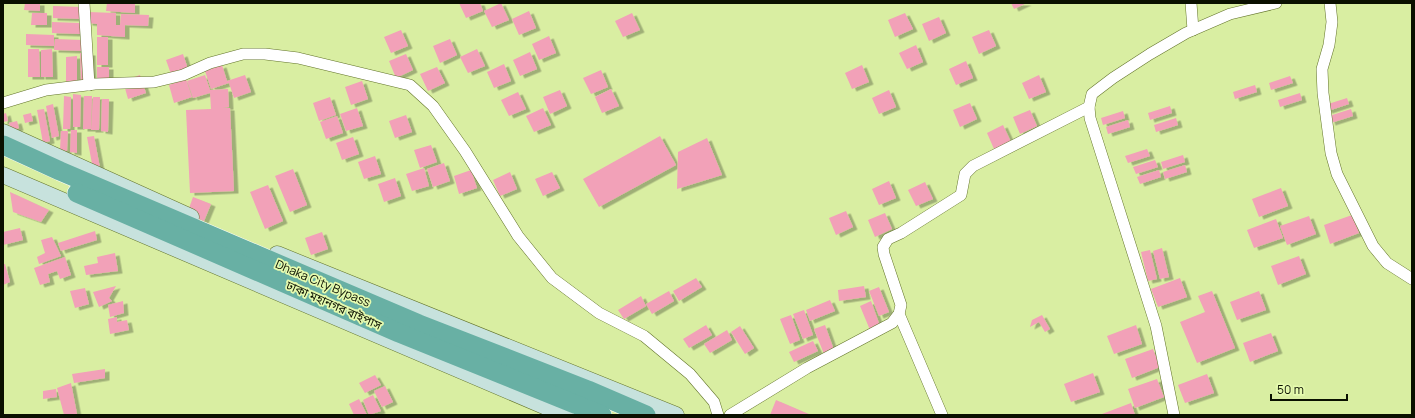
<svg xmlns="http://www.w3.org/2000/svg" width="1415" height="418" font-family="Manrope,'Noto Sans Bengali',sans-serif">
<defs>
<filter id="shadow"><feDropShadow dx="4.5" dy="2.5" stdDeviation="0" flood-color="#0004"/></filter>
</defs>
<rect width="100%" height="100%" fill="#d9eea2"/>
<g fill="#f2a1b8" filter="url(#shadow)">
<polygon points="25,3 40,3 40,11 24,10"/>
<polygon points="107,3 135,3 135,13 106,11"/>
<polygon points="459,3 480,3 483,11 466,18"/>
<polygon points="501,3 509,20 492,27 484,11"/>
<polygon points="1011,3 1027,3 1014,9"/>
<polygon points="53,6 81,7 81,19 53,18"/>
<polygon points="529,11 536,28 519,35 512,19"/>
<polygon points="88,12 116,13 116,25 120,25 121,14 149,15 148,26 125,25 125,37 97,35 97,24 88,23"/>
<polygon points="32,13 47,13 47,25 31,25"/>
<polygon points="632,13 640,30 623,37 615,21"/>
<polygon points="905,13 913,29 895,37 888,20"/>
<polygon points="939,17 946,33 929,41 922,24"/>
<polygon points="52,22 80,23 80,34 52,33"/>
<polygon points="401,30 408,46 391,53 384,37"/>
<polygon points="989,30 996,46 979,54 972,37"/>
<polygon points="26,34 54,35 54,46 26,45"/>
<polygon points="549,36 556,53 539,60 532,44"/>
<rect x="97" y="37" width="11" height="28"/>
<polygon points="55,39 83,40 82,51 54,50"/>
<polygon points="450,39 457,55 440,63 433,46"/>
<polygon points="916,45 923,62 907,69 899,53"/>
<polygon points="28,49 39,49 40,77 28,77"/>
<polygon points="52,49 53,77 41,77 41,50"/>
<polygon points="477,49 485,66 468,73 460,57"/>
<polygon points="530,52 537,69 520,76 513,60"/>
<polygon points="80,53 91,53 92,81 81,81"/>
<polygon points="183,54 189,72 172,77 166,60"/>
<polygon points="406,54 413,70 396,78 389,61"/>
<polygon points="77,56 77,84 66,84 66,57"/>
<polygon points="966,61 973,78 956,85 949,69"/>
<polygon points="504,64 511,81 494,88 487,72"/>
<polygon points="222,65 227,81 245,75 251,92 234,98 229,83 211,89 205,71"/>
<polygon points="862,65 869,82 852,89 845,73"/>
<rect x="97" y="67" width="12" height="13"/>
<polygon points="437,67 445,83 428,91 420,74"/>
<polygon points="601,70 608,87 591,94 583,78"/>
<polygon points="140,75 146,93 128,99 123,81"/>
<polygon points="205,75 210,90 228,89 229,107 223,108 230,108 234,191 190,193 186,110 211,109 210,93 193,98 187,81"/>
<polygon points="1039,75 1046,92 1029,99 1022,83"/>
<polygon points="1290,76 1293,83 1271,90 1269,83"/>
<polygon points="186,79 192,97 174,103 169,85"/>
<polygon points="362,81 368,99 351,105 345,87"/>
<polygon points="1255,85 1257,92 1235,99 1233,92"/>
<polygon points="611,89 619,106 602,113 595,97"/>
<polygon points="560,90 567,106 550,114 543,97"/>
<polygon points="889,90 896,107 879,114 872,98"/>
<polygon points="518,92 526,109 509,116 501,100"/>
<polygon points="1300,93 1302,100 1280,107 1278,100"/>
<polygon points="73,94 81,95 80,127 73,127"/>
<polygon points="64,96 71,97 70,129 63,129"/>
<polygon points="84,96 92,96 91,129 83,129"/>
<polygon points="93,97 100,97 99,130 91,130"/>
<polygon points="330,97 336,115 319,121 313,103"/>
<polygon points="1347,98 1349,104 1328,111 1325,105"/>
<polygon points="102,99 109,99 108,132 101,131"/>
<polygon points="970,103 977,119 960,127 953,110"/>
<polygon points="53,104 59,136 52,138 46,106"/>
<polygon points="1170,106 1172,113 1150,120 1148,113"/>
<polygon points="357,108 363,126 346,131 340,114"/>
<polygon points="543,108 551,125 534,132 526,116"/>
<polygon points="44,109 50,141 43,143 37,110"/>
<polygon points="1351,109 1353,116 1331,123 1329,116"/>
<polygon points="1030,110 1037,126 1020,134 1013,117"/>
<polygon points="1123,111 1125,118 1103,125 1101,118"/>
<polygon points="6,113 8,121 3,122 3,114"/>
<polygon points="31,113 33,121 25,123 23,115"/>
<polygon points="406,115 412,132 395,138 389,121"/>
<polygon points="337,116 343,133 326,139 320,122"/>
<polygon points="1176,118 1178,125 1156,132 1154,125"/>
<polygon points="1128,120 1130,127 1108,134 1106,127"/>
<polygon points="17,121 19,128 11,131 9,123"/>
<polygon points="1003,125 1011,142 994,149 987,133"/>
<polygon points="71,130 77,130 77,153 70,152"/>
<polygon points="61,131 68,131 67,151 60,150"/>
<polygon points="94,136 100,168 93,169 87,137"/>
<polygon points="660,136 676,165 599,207 583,179"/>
<polygon points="353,137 359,154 342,160 336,143"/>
<polygon points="707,138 722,175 677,189 678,152"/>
<polygon points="431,145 437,162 420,168 414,150"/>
<polygon points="1147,149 1150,156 1128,163 1125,156"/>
<polygon points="1183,155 1185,162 1163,169 1161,162"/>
<polygon points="375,156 381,174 364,179 358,162"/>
<polygon points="1155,160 1158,167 1136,174 1133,167"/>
<polygon points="444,163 450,181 433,187 427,169"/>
<polygon points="1185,165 1187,172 1165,179 1163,172"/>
<polygon points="424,168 429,186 412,191 406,174"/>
<polygon points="293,169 307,205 290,212 275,176"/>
<polygon points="471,170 477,188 459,194 454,176"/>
<polygon points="1159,170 1161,177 1140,184 1137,177"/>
<polygon points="510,172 517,189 500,196 493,180"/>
<polygon points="552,172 560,188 543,196 535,179"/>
<polygon points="395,178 401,196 384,202 378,184"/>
<polygon points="889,181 896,198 879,205 872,189"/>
<polygon points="925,182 933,199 916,206 908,190"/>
<polygon points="268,185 283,221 265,229 250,192"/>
<polygon points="1281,188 1288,206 1259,217 1252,199"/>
<polygon points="10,192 49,210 41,222 13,212"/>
<polygon points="193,197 211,204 204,221 187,214"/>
<polygon points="846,211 853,227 836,235 829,218"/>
<polygon points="885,213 892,229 875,237 868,220"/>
<polygon points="1352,215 1359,233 1330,244 1324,225"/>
<polygon points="1309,216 1316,234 1287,245 1280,226"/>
<polygon points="1276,219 1283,238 1254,248 1247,230"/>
<polygon points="20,228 23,240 3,245 3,232"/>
<polygon points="95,231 97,240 61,251 58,243"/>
<polygon points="322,232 328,249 311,255 305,238"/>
<polygon points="52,237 61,256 39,264 37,257 45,253 41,240"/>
<polygon points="1162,248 1169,277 1160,279 1153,251"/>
<polygon points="1150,250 1157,279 1148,281 1141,252"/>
<polygon points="115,253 118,271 86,275 84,266 98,263 97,257"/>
<polygon points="1299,256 1306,274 1278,285 1271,266"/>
<polygon points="65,257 71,275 60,279 57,271 48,274 50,282 40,285 34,268"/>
<polygon points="3,264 5,264 10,282 3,285"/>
<polygon points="696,278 702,287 679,301 673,291"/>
<polygon points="1180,278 1187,297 1158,307 1151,289"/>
<polygon points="116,286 109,298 112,301 99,307 93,292"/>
<polygon points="864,286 866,297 839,301 838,290"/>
<polygon points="879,287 889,312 879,316 869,291"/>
<polygon points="85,288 89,304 75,308 70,291"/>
<polygon points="669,291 674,301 652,314 646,304"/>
<polygon points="1212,291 1235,348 1197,363 1180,322 1205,312 1198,296"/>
<polygon points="1259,291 1266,310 1237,320 1230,302"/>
<polygon points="641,296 646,306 624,319 618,310"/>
<polygon points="830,300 835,311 810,321 806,310"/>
<polygon points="123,301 124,313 110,317 108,305"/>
<polygon points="871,301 880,326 870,330 860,306"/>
<polygon points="804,310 813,335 803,339 793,314"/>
<polygon points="791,315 800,340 790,344 780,319"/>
<polygon points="1042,315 1050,329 1045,332 1039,322 1030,327 1032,320"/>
<polygon points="117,317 117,322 127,320 129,330 110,334 108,319"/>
<polygon points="706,325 712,335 689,348 683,339"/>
<polygon points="825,325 834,350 824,354 814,329"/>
<polygon points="1136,325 1142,344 1114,354 1107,336"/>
<polygon points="740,326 754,348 745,354 731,332"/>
<polygon points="727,330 732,340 710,353 704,344"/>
<polygon points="1271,333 1278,351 1250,362 1243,343"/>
<polygon points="813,341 818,351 794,362 789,352"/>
<polygon points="1153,349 1160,367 1132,378 1125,359"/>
<polygon points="105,369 105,378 74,383 72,374"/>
<polygon points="1093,373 1100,392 1071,402 1064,384"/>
<polygon points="1207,374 1214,393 1185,403 1178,385"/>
<polygon points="375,375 381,385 365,393 359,383"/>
<polygon points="1157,379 1164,397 1135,408 1128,389"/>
<polygon points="71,383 77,414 64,415 57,388"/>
<polygon points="385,386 393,402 382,407 374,391"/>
<polygon points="56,389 57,397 43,399 43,391"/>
<polygon points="373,395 381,411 369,415 363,400"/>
<polygon points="359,399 367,415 354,415 349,404"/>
<polygon points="776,400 811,415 770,415"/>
<polygon points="1131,403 1135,415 1103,415 1102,414"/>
</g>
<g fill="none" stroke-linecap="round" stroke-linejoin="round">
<defs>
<g id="minor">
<polyline points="84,3 89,85"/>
<polyline points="1191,3 1193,30"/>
<polyline points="1330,3 1332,22 1329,45 1322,69 1323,93 1331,153 1337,174 1373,246 1387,263 1412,279"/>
<polyline points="3,103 46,90 95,84 154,82 183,75 210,63 243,54 265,54 298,58 410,85 433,106 465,151 518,236 552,278 599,313 644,336 690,374 714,402 718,415"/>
<polyline points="899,314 942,415"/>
<polyline points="730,415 807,368 892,323 899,314 901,305 884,254 883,247 888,239 901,233 961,195 965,174 973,166 1089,107"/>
<polyline points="1174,415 1156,326 1090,118 1089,107 1092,94 1113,78 1150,54 1186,33 1230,14 1276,3"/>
</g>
<g id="secondary">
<polyline points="3,132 191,217"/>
<polyline points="3,175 565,415"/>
<polyline points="277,254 676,415"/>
</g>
<g id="trunk">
<polyline points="3,145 60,171 419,324 588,390 646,415"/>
<polyline points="77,193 399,333 602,415"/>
</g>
</defs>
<use href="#minor" stroke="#63742b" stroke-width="12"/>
<use href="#secondary" stroke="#63742b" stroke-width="17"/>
<use href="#trunk" stroke="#fff" stroke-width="20"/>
<use href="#minor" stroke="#fff" stroke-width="11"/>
<use href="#secondary" stroke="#c7e2dd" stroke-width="16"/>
<use href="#trunk" stroke="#68b0a4" stroke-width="19"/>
</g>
<g text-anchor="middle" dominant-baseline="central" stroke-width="3.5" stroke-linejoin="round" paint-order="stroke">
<g font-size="12" fill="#0a1000" stroke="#e6fbaf">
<text transform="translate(323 283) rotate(23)">Dhaka City Bypass</text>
<text transform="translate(334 305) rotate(24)">ঢাকা মহানগর বাইপাস</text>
</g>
</g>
<rect width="1415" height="418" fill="none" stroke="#0a1000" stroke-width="8"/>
<path d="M1271 394v6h76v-6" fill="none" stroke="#0a1000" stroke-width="2"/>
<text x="1277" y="394" font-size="12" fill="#0a1000" stroke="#e6fbaf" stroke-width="3" paint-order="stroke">50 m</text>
</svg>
